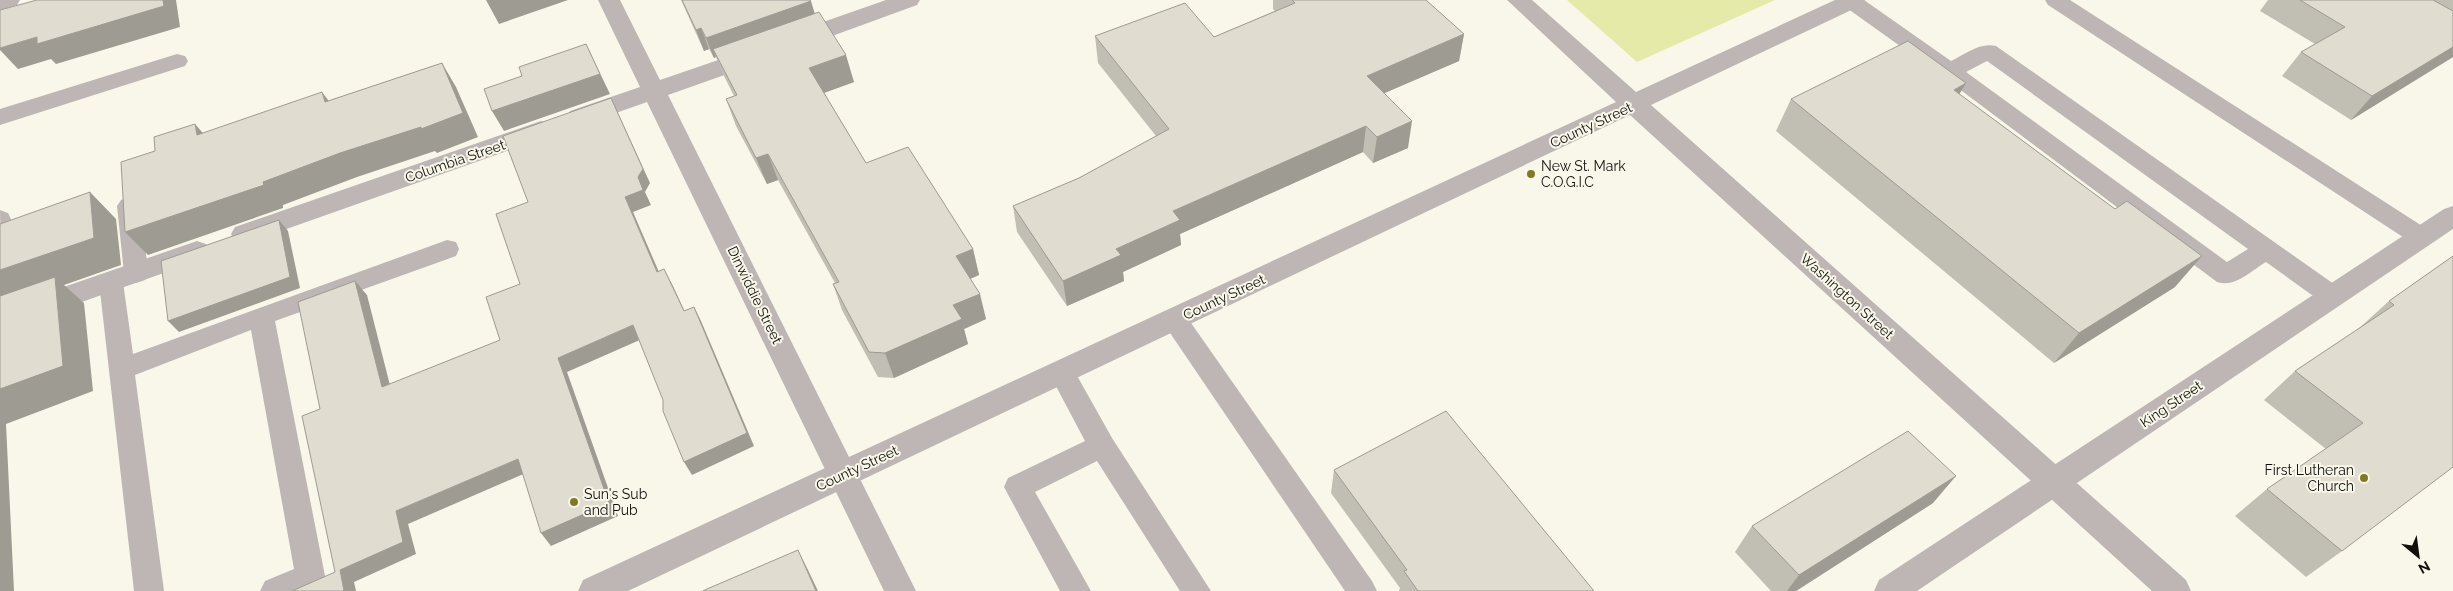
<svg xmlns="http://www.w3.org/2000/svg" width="2453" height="591" font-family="Raleway,sans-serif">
<rect width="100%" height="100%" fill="#f9f7ea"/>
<polygon fill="#e6eaa9" points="1567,0 1775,0 1637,62"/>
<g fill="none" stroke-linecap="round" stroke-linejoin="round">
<g fill="#bdb6b5" fill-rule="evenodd">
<path d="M1841,0h23l87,61c14,-7 29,-19 45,-15l345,243 4,7 -4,7 -9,3 -9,-3 -57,-41c-15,9 -31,26 -49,20l-275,-206 -98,-70zM1987,61l261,188 -21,13 -261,-190z"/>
<polygon points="2045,0 2070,0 2430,231 2433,237 2430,243 2421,246 2412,243 2048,5"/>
<polygon points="177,54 185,56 188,61 185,66 0,125 0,109"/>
<polygon points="129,197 137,200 141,206 148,273 145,280 136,283 127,280 124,273 117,206 121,200"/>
<path d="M0,210l8,3c6,10 7,27 2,38l-9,2z"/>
<polygon points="447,240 456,242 459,249 456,256 275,321 325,576 320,585 307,591 260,591 265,581 294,569 251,330 135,375 164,591 134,591 99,282 102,275 111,272 120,275 123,282 133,354"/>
<polygon points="1175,310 1184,313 1372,581 1377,591 1345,591 1166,327 1162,320 1166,313"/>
<polygon points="1062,362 1071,365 1112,438 1211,591 1180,591 1097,461 1035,492 1091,591 1060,591 1004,487 1008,478 1085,441 1049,373 1053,365"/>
</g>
<g fill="#bdb6b5" fill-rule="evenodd">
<polygon points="598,0 620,0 660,80 756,47 764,49 768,55 764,61 668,95 916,591 884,591 647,102 579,126 570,123 567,117 570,111 640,87"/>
<polygon points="886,0 920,0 917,5 802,47 794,49 786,47 782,41 786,35"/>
<polygon points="541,121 550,124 553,130 550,136 244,244 235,241 231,234 235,227"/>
<polygon points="2453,206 2453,229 1917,591 1874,591 1879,580 2444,209"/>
<polygon points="197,241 206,244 210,251 206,258 0,331 0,309"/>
</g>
<g fill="#bdb6b5" fill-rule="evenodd">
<polygon points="0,0 20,0 17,5 0,10"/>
<polygon points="1507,0 1532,0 1636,92 1835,0 1865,0 1862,5 1651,105 2186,580 2191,591 2152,591 1630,115 628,591 578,591 583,580 1616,102"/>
</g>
</g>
<g fill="#c1beb3">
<polygon points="681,0 810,0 815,14 854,82 824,93 866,163 973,249 979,275 970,279 986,319 964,329 968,344 894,378 878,377 842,310 833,284 835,283 778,180 767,184 736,126 726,99 734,96 724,76 716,57 714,58 709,49 704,51"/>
<polygon points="1273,0 1426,0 1464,34 1459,61 1384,93 1408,148 1373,163 1363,152 1180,234 1181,245 1123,272 1124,281 1067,306 1017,232 1013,206 1079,178 1156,136 1098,63 1095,36 1214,37 1275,11 1273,9"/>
<polygon points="2268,0 2453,0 2453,57 2351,120 2282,76 2301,52 2315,44 2260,11"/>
<polygon points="1959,94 2115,209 2175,287 2054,363 1776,131 1791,99"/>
<polygon points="2453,256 2342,551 2306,577 2235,516 2267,489 2326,449 2264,400 2295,371 2356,331 2389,301"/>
<polygon points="1334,470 1594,591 1399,591 1400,588 1331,493"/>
<polygon points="1933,503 1796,591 1771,591 1735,552 1752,526"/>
</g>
<g fill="#9d9b92">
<polygon points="163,0 176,0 180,27 56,64 51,59 18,69 0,50 0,48"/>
<polygon points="486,0 568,0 499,24"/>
<polygon points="811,1 817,22 713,49 716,57 714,58 706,38"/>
<polygon points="701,28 709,49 704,51 696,30"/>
<polygon points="1464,34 1459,61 1364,102 1367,76"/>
<polygon points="586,44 610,94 504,131 492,111"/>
<polygon points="2453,47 2453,57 2351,120 2372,96"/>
<polygon points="846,55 854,82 818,95 809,68"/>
<polygon points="442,63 456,87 478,137 437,153 435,151 357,177 283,205 283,208 148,255 125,232 263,182"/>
<polygon points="1966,83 1947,115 1954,90"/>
<polygon points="322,92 340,116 325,102"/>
<polygon points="611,98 650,183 645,192 651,205 633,212 665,286 657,272 625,197 638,177"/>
<polygon points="1412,121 1408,148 1373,163 1377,137"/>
<polygon points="195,124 215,147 197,135"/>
<polygon points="1366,126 1363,152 1180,234 1181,245 1123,272 1124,281 1067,306 1063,281 1116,249 1173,211"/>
<polygon points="768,154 778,180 767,184 756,158"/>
<polygon points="90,192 116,219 121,265 64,285 84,303 93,391 6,424 14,591 0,591 0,270"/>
<polygon points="279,220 288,231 300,288 179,332 168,321"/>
<polygon points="973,249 979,275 963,282 956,256"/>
<polygon points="2202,256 2175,287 2054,363 2079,333"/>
<polygon points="664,269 672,284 691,325 684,311"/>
<polygon points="355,281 367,295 394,401 382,387"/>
<polygon points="980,294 986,319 964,329 968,344 894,378 885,353 953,305"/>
<polygon points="694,307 701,321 754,446 692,475 684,462"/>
<polygon points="633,325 642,339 567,372 618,516 551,546 541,533 558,358"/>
<polygon points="518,459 528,472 408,524 416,554 354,582 356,591 344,591 340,570 396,511"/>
<polygon points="1956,476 1933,503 1796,591 1787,591 1799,575"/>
<polygon points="798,550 808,570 818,591 816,591"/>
</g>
<g fill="#e0ddd0" stroke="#9d9b92">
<polygon points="37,0 163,0 164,6 37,44 37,37 0,48 0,10"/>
<polygon points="682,0 810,0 811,1 706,38 701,28 696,30"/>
<polygon points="1292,0 1426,0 1464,34 1367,76 1412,121 1377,137 1366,126 1173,211 1180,220 1116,249 1121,255 1063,281 1013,206 1079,178 1169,129 1095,36 1185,3 1214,37 1295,3"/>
<polygon points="2300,0 2433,0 2453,11 2453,47 2372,96 2301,52 2345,27"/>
<polygon points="819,12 846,55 809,68 866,163 908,147 973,249 956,256 980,294 953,305 962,319 885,353 869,352 833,284 839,282 768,154 756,158 726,99 737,95 713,49"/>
<polygon points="1908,41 1966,83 1954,90 2115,209 2127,201 2202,256 2079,333 1791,99"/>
<polygon points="586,44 600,74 492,111 484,89 522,76 519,67"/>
<polygon points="442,63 463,113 421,129 421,127 340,153 263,182 264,185 125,232 121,162 155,151 154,137 195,124 197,135 322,92 325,102"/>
<polygon points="611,98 643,169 638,177 643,190 625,197 657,272 664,269 684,311 694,307 747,433 684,462 663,411 663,400 633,325 558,358 609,503 541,533 518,459 396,511 403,542 340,570 344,591 292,591 335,572 302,416 320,409 298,302 355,281 382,387 500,340 486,297 520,284 496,214 528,202 503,136"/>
<polygon points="90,192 94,238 0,270 0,224"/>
<polygon points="279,220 290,277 168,321 161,261"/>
<polygon points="2453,256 2453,467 2342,551 2267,489 2363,423 2295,371 2394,305 2389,301"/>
<polygon points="55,277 63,366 0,389 0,296"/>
<polygon points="1446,411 1594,591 1418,591 1404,571 1407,570 1334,470"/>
<polygon points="1908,431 1956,476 1799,575 1752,526"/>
<polygon points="798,550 816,591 703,591 707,589"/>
</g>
<g fill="#7e7b22" stroke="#f9f7ea" stroke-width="2">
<circle cx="1531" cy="174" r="5"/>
<circle cx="2364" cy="478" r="5"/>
<circle cx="574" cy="502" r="5"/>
</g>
<g text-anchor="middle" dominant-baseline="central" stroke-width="4" stroke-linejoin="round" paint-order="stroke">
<g font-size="14" fill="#100f0b" stroke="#f9f7ea">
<text transform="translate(1591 125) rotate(-25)">County Street</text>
<text transform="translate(455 161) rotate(-19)">Columbia Street</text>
<text transform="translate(755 295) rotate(64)">Dinwiddie Street</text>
<text transform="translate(1847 296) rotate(42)">Washington Street</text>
<text transform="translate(1224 297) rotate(-25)">County Street</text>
<text transform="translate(2171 404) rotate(-34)">King Street</text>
<text transform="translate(857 468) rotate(-25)">County Street</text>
</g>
<g font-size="14" fill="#100f0b" stroke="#f9f7ea" text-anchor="start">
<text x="1541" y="166">New St. Mark<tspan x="1541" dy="16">C.O.G.I.C</tspan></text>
<text x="2354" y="470" text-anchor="end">First Lutheran<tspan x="2354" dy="16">Church</tspan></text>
<text x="584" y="494">Sun's Sub<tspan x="584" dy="16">and Pub</tspan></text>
</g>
</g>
<g transform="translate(2418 556) rotate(151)" stroke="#f9f7ea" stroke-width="4" paint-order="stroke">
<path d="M0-4L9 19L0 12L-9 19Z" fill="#100f0b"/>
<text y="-8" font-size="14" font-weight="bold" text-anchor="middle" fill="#100f0b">N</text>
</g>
</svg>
